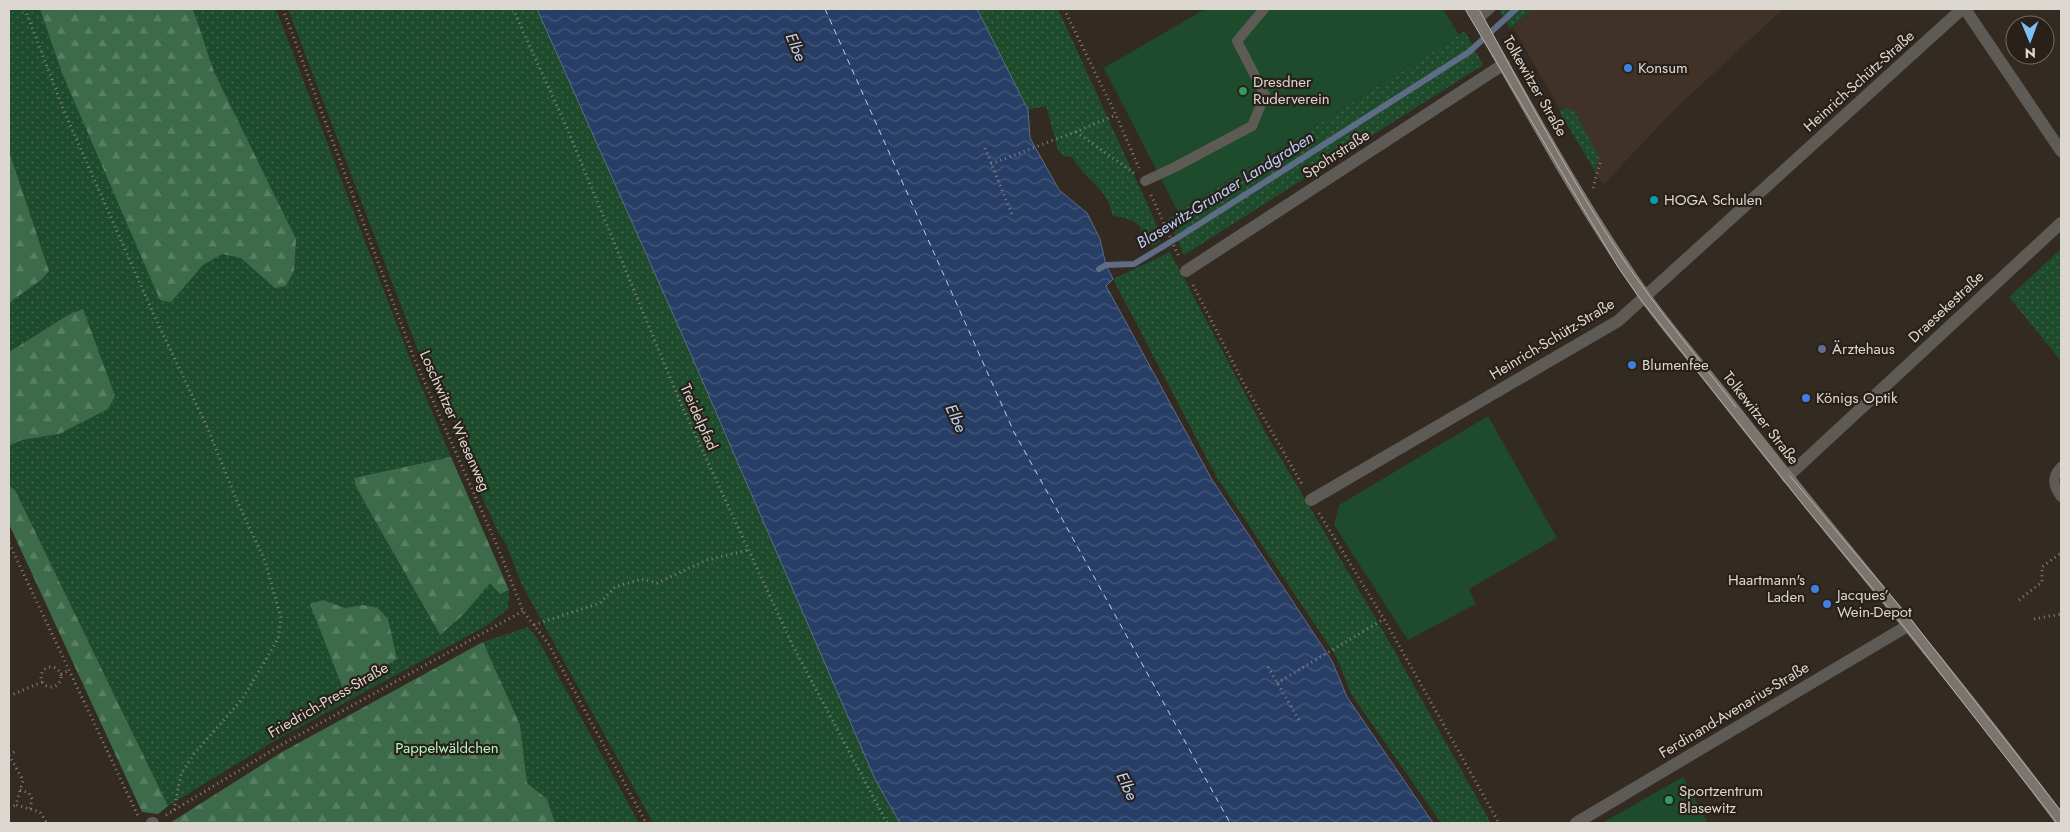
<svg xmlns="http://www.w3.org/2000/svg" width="2070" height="832" font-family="Jost,sans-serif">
<defs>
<pattern id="grass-dots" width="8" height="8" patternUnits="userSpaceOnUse" patternTransform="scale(1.25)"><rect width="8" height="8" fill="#1e4b2c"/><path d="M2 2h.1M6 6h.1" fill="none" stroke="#3e644a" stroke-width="1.8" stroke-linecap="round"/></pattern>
<pattern id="forest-firs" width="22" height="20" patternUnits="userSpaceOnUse" patternTransform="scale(1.25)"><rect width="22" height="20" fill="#3d6b49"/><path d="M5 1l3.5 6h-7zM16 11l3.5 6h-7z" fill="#597f62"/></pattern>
<pattern id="water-waves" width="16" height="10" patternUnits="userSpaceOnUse" patternTransform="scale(1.25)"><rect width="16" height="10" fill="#273e66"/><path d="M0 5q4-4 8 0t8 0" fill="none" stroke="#46597b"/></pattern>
</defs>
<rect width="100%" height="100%" fill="#332a22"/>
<polygon fill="#403226" points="1531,9 1783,9 1674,110 1603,185 1513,27"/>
<g fill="url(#grass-dots)" fill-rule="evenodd">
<path d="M9,9h267l136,355 39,93 -96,21 1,9 83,147 24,-19 27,-33 10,12 9,-4 -1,19 -22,17 -210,114 -108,66 -153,-316 -6,-4v-40l13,-6 37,-6 24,-125 -15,6 -59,37v-49l32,-23 8,-9 -40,-120zM323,600l22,8 18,-3 34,54 -53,31z"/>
<polygon points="288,9 537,9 689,350 875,779 900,823 653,823 521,583 507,546 498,532 451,429 455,424 452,414 444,410 421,358"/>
<path d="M977,9h81l98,214 4,19 -8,4h-12c9,-22 -9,-28 -27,-30 -7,-31 -27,-34 -41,-59l-9,-1 -5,-6 -12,-44 -18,4z"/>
<polygon points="1499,9 1532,9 1510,29"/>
<polygon points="1465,31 1483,65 1184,255 1168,219"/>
<polygon points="1567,108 1575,112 1599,157 1595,171 1559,111"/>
<polygon points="2061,249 2061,361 2009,297"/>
<polygon points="1170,252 1267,435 1386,636 1491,823 1441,823 1351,694 1337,658 1216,476 1113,279"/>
<polygon points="528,627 538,639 639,823 555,823 547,799 527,783 520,725 483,642"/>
</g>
<g fill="url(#forest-firs)">
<polygon points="40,9 193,9 214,72 296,239 294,271 286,286 275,288 241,258 222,254 203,265 171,302 160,300 62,73"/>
<polygon points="9,151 49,271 41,280 9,303"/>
<polygon points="83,309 115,396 108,409 59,434 22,440 9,446 9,352 68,315"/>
<polygon points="451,457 509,590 500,594 490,583 463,615 440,635 356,487 354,478"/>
<polygon points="9,486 15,490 168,806 158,814 142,812 9,524"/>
<polygon points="323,600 345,608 363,605 378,608 388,619 397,659 344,691 310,604"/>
<polygon points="483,642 520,725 527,783 547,799 555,823 170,823 282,752"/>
</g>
<g fill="#1e4b2c">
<polygon points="1205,9 1443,9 1459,35 1178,212 1104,68"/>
<polygon points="1488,416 1557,538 1469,589 1476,604 1408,640 1334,525 1339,505"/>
<polygon points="1683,777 1708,823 1602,823"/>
</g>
<polygon fill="url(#water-waves)" stroke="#5e6c86" points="537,9 977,9 1028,110 1030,138 1059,190 1087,213 1100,239 1106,265 1113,279 1106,286 1211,478 1332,661 1347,697 1433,823 900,823 875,779 689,350"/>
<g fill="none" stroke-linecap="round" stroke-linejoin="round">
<polyline stroke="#5e6c86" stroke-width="6" points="1099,269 1106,265 1134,264 1182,235 1469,52 1516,9"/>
<polyline stroke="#b9d1fa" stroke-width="1" stroke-dasharray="6 5" stroke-linecap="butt" points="825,9 1014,432 1230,823"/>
<g stroke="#89817b" stroke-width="3" stroke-dasharray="1 4" stroke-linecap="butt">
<polyline points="25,9 64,111 154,315 208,429 237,501 265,561 281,618 278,639 243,698 194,754 181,774 174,810"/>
<polyline points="283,9 414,358 499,550 523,611 548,643 646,823"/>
<polyline points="513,9 566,126 681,404 793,646 887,823"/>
<polyline points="1064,9 1116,115 1139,168"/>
<polyline points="1076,132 1134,173"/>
<polyline points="985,148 1013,217"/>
<polyline points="991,164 1075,132 1116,115"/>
<polyline points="1593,188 1601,159"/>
<polyline points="1151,195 1179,257"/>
<polyline points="1193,285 1243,382 1303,486"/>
<polyline points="1319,513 1384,619 1499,823"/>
<polyline points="9,543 138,816"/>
<polyline points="2019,600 2042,582 2042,567 2061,553"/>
<polyline points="2034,619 2061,614"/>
<polyline points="534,625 600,603 615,587 642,579 657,583 707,560 748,550"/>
<circle cx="51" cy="677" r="10"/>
<polyline points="1268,667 1299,720"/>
<polyline points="61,674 70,670"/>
<polyline points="1277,683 1384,619"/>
<polyline points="9,696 42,682"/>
<polyline points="9,755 23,780 16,805 40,812 47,823"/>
<polyline points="9,755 16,751"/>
<polyline points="20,790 29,793 32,799 30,809"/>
<polyline points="9,808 16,805"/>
<polyline points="166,815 281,745 523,611"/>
</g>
<g stroke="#5e5b56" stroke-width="10">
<polyline points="1478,19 1490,9"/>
<polyline points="1145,181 1175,167 1252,126 1265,95 1237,41 1264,9"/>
<path d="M2061,467c-10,10 -8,19 0,30"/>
</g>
<g stroke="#5e5b56" stroke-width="12">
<polyline points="1965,9 2061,151"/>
<polyline points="1186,271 1504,64"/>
<polyline points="1787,477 2061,223"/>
<polyline points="1311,500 1618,321 1962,9"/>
<polyline points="152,823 153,823"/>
<polyline points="1576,823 1909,625"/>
</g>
<path stroke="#7a756e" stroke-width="12" d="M1472,9c55,96 108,195 172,286 23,33 50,63 75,95 112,145 233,283 342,431"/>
<g stroke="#b6afa9" stroke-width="1">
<polyline points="1465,9 1618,267 1641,300 1805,507 1905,628 2057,823"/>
<path d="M1479,9c46,84 91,170 144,250 35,51 75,99 113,148"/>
<polyline points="1790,476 1913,622 2061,811"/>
</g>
</g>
<g fill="#3f7fe0" stroke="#292019" stroke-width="2">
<circle cx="1628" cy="68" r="5"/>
<circle cx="1632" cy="365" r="5"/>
<circle cx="1806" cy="398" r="5"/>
<circle cx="1815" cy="589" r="5"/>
<circle cx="1827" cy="604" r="5"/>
</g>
<g fill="#2e9e5b" stroke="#292019" stroke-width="2">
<circle cx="1243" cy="91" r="5"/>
<circle cx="1669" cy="800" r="5"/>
</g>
<circle fill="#0f9aa8" stroke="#292019" stroke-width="2" cx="1654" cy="200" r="5"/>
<circle fill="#5c6f8a" stroke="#292019" stroke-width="2" cx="1822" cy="349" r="5"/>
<g text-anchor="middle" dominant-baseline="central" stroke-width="4.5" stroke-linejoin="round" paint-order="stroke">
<g font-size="15" fill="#ddd7d2" stroke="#292019" text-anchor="start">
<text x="1638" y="68">Konsum</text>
<text x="1253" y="82">Dresdner<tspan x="1253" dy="17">Ruderverein</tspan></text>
<text x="1664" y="200">HOGA Schulen</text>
<text x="1832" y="349">Ärztehaus</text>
<text x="1642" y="365">Blumenfee</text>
<text x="1816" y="398">Königs Optik</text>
<text x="1805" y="580" text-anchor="end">Haartmann's<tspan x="1805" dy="17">Laden</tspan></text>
<text x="1837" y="595">Jacques’<tspan x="1837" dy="17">Wein-Depot</tspan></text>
<text x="1679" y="791">Sportzentrum<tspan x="1679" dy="17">Blasewitz</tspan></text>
</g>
<g font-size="15" fill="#ddd7d2" stroke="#292019">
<text transform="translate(1859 81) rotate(-42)">Heinrich-Schütz-Straße</text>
<text transform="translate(1535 86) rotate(60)">Tolkewitzer Straße</text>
<text transform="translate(1336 154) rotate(-33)">Spohrstraße</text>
<text transform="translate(1946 307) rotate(-43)">Draesekestraße</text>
<text transform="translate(1552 339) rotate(-31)">Heinrich-Schütz-Straße</text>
<text transform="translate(699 417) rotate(66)">Treidelpfad</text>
<text transform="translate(1761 418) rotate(52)">Tolkewitzer Straße</text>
<text transform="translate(455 421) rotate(66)">Loschwitzer Wiesenweg</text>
<text transform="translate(328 700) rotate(-30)">Friedrich-Press-Straße</text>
<text transform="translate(1734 710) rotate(-31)">Ferdinand-Avenarius-Straße</text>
</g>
<g font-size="15" fill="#aff8c0" stroke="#292019">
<text x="447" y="748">Pappelwäldchen</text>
</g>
<g font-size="16" font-style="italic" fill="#b9d1fa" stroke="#292019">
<text transform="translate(796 47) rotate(67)">Elbe</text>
<text transform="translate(1225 190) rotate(-32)">Blasewitz‐Grunaer Landgraben</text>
<text transform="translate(956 418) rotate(65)">Elbe</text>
<text transform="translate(1127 786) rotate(65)">Elbe</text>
</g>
</g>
<rect width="2070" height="832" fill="none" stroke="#ddd7d2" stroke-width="20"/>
<g transform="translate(2030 40) rotate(179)"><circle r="24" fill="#292019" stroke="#716963"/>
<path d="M0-4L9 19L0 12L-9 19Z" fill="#79bff8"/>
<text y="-8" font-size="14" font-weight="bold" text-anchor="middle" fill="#ddd7d2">N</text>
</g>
</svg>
